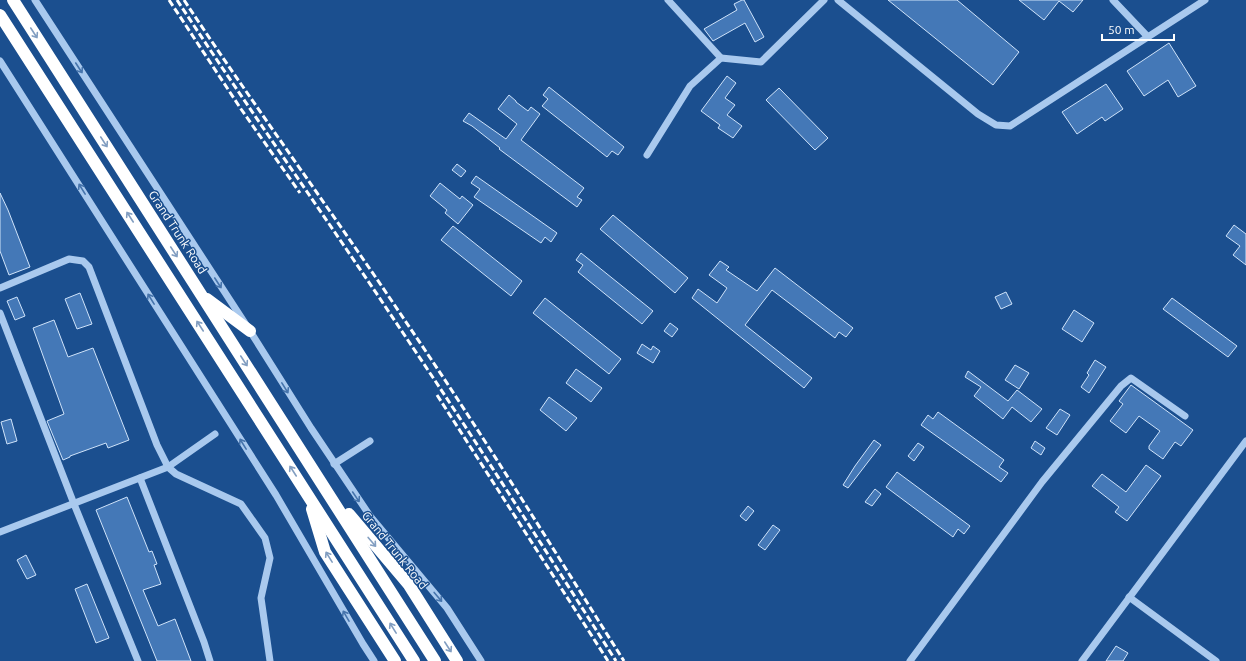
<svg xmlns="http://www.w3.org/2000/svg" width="1246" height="661" font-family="Ubuntu,sans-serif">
<rect width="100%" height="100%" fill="#1b4f8f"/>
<g fill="#4478b7" stroke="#cfe3fa">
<polygon points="742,0 744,0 764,37 755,42 745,23 713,41 704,29 737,10 734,4"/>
<polygon points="888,0 957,0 1019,52 993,85"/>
<polygon points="1019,0 1083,0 1073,12 1059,1 1044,20"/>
<polygon points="1169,43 1196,86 1178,97 1168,80 1144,96 1127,71"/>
<polygon points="727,76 736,83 725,98 735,105 727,115 742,126 733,138 718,128 720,125 701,111"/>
<polygon points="1106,84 1123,109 1105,121 1102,117 1077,134 1062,112"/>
<polygon points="549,87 624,147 618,155 612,151 607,157 542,106 548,99 543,95"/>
<polygon points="779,88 828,138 815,150 766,100"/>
<polygon points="509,95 516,101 516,102 528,111 531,107 540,114 521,140 584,188 577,197 582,200 577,207 499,149 500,148 472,126 463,121 469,113 506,139 517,124 498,109"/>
<polygon points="457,164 466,171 461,177 452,170"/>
<polygon points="476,176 557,233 551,242 545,237 541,243 474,197 480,189 471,183"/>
<polygon points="440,183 460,199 462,196 473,205 458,224 445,213 447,210 430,196"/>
<polygon points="0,193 8,210 30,267 9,275 0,251"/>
<polygon points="613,215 688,278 675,293 600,229"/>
<polygon points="1234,225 1246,234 1246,265 1233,255 1240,246 1226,236"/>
<polygon points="453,226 522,281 511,296 441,240"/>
<polygon points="581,253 653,311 642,324 578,272 583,265 576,260"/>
<polygon points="720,261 729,267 726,270 757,291 775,268 853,328 846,337 839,332 835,338 772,290 745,325 812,378 804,388 692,298 698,289 717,303 727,288 709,275"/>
<polygon points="1006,292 1012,304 1001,309 995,297"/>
<polygon points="80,293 92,324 77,329 65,299"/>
<polygon points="17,297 25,316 15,320 7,301"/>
<polygon points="545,298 621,359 609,374 533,313"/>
<polygon points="1172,298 1237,346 1228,357 1163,309"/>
<polygon points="1074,310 1094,323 1082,342 1062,329"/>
<polygon points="54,320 68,357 93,348 129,440 108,448 106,443 70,456 70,457 63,460 47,421 64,414 33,328"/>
<polygon points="670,323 678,329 672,337 664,331"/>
<polygon points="642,344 651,350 653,346 660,351 653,363 637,353"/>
<polygon points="1095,360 1106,367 1089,393 1081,387 1089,375 1087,373"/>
<polygon points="1015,365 1029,373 1019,389 1005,380"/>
<polygon points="576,369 602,388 591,402 566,383"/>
<polygon points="968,371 1008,401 1017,390 1042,409 1031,422 1012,407 1003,419 974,396 981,387 965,377"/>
<polygon points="1131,385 1193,430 1181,446 1175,442 1163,459 1149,449 1149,446 1160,431 1139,416 1126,433 1110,421 1123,404 1119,401"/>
<polygon points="549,397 577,418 566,431 540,410"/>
<polygon points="1060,409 1070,415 1057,435 1046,428"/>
<polygon points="938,412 1004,460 999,467 1008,473 1001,482 921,425 928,415 933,419"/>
<polygon points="11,419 17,441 7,444 1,422"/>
<polygon points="874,440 881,445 848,488 843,485 855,466"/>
<polygon points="1035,441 1045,448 1041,455 1031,448"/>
<polygon points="918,443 924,447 914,461 908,456"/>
<polygon points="1146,465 1161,476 1127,521 1115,512 1119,507 1092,486 1102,474 1126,492"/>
<polygon points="897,472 970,526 964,534 958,529 953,537 886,487"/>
<polygon points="875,489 881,494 872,506 865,502"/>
<polygon points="127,497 149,552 152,551 157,564 154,565 161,584 143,590 158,626 175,619 191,661 157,661 96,510"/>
<polygon points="748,506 754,511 746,521 740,516"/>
<polygon points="773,525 780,530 765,550 758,545"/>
<polygon points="26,555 36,575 27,579 17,560"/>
<polygon points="87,584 109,638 96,643 75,589"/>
<polygon points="1116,646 1128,653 1123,661 1106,661"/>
</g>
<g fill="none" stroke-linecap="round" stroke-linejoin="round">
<g stroke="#a9c9ee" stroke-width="7">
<polyline points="35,0 250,331 311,428 370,516 447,608 481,661"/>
<polyline points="668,0 721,58"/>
<polyline points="838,0 978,114 996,125 1010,126 1205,0"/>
<polyline points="1113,0 1148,37"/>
<polyline points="0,61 276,495 363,644 374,661"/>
<polyline points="647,155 690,86 721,58 761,62 824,0"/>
<polyline points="0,288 69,259 83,261 89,267 157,445 168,467 176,474 241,504 265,538 270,558 261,598 270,661"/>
<polyline points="0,313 74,504 138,661"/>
<polyline points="334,464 370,441"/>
<polyline points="140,478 204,642 210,661"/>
<polyline points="0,532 168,467 215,434"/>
<polyline points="1129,597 1216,661"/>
<polyline points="910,661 1042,482 1121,386 1131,378 1185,416"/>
<polyline points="1082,661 1246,441"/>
</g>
<g stroke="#fff" stroke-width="12">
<polyline points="13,0 435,661"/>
<polyline points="0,15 414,661"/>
<polyline points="207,299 250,331"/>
<polyline points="312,509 325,552 395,661"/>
<polyline points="349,514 409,585 457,661"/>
</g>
<g stroke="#fff" stroke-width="3" stroke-dasharray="7 3" stroke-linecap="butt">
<polyline points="169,0 241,109 300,193"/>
<path d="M177,0c73,111 150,219 224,330 74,109 144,220 215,331"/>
<path d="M184,0c73,110 151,216 224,325 75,110 145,224 216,336"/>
<polyline points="437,395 608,661"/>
</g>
</g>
<defs><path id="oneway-shaft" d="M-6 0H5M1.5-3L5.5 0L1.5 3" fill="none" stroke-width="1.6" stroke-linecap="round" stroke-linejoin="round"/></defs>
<g stroke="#829ec1">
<use href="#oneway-shaft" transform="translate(34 33) rotate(57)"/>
<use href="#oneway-shaft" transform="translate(104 142) rotate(57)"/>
<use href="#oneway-shaft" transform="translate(130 217) rotate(-123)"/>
<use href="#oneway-shaft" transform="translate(174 252) rotate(57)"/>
<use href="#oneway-shaft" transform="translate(200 326) rotate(-123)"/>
<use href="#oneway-shaft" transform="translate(244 361) rotate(57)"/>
<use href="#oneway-shaft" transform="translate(293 471) rotate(-123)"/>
<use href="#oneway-shaft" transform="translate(372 542) rotate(50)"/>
<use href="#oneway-shaft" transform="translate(329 557) rotate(-122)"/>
<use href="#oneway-shaft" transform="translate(393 628) rotate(-122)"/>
<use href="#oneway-shaft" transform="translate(448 647) rotate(57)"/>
</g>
<g stroke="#4674ac">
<use href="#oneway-shaft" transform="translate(79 68) rotate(57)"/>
<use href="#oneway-shaft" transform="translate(82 189) rotate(-122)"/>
<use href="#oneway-shaft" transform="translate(218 283) rotate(57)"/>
<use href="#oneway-shaft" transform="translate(151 299) rotate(-122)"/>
<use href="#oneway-shaft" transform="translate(285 388) rotate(58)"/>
<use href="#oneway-shaft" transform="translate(243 444) rotate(-122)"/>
<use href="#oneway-shaft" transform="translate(356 497) rotate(56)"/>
<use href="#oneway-shaft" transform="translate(438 597) rotate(50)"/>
<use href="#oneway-shaft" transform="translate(346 616) rotate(-120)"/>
</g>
<g text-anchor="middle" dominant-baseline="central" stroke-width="3" stroke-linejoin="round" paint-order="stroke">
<g font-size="12" fill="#fff" stroke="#1b4f8f">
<text transform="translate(178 232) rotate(57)">Grand Trunk Road</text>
<text transform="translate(395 550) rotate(51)">Grand Trunk Road</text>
</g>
</g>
<path d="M1102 34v6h72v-6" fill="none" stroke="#ffffff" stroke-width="2"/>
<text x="1108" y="34" font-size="12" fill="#ffffff" stroke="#1b4f8f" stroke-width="3" paint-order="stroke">50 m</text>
</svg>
